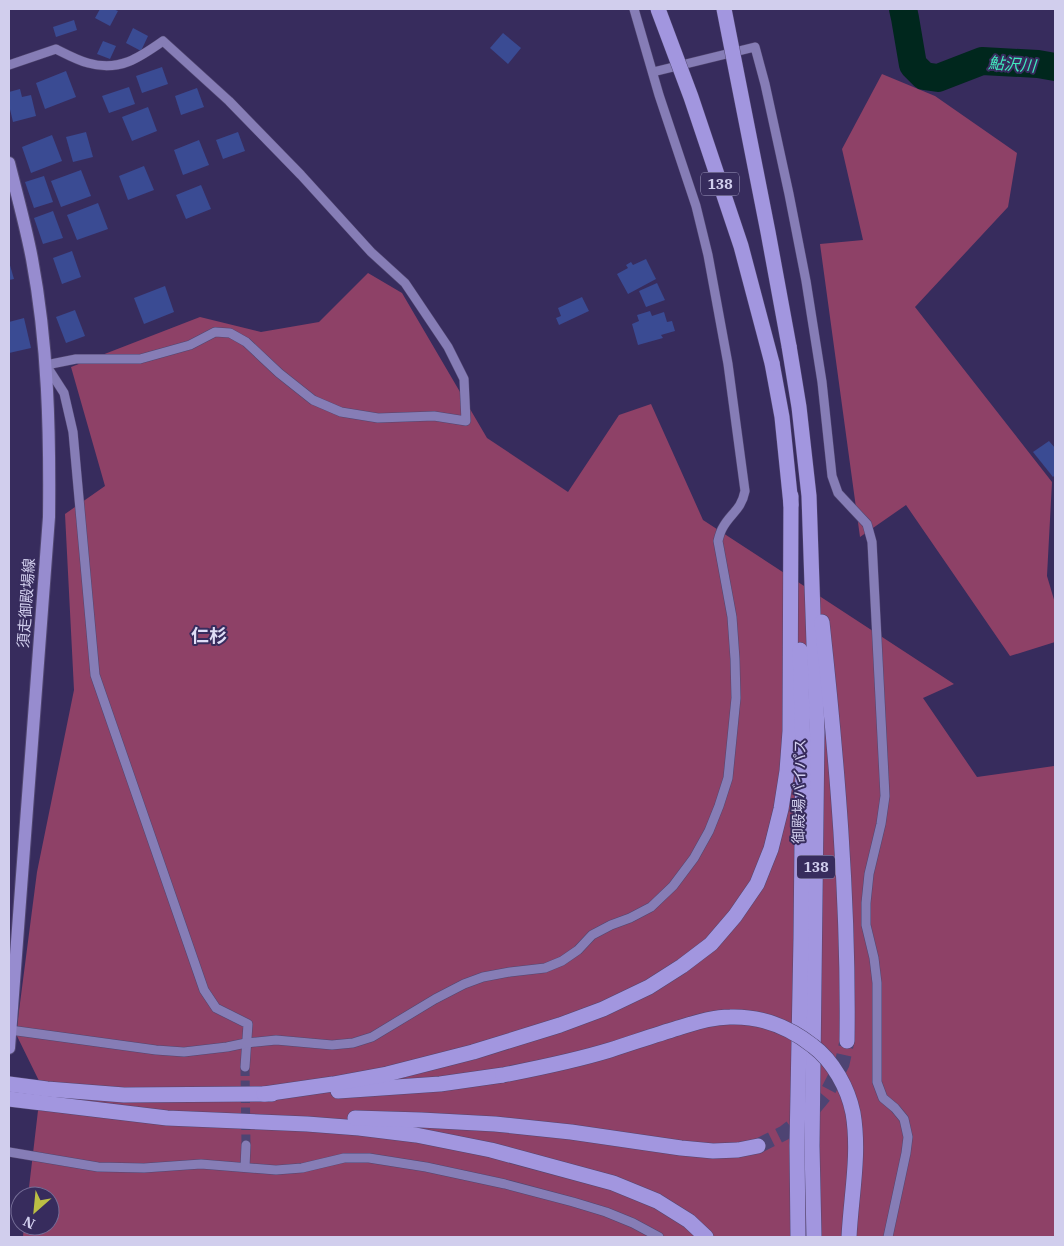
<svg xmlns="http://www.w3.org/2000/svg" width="1064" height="1246" font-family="'IBM Plex Serif','Noto Sans JP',serif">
<rect width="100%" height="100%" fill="#372c5d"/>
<g fill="#8e4167">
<polygon points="882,74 935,96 1017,153 1008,207 915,307 1052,482 1047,576 1055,603 1055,642 1010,656 906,505 860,537 820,244 863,240 842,149"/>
<polygon points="368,273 402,293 487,438 568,492 619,415 651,404 703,520 954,684 923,698 977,777 1054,766 1055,767 1055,1237 23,1237 24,1226 50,1226 50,1196 28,1196 41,1085 16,1034 37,872 74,690 65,514 105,486 71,367 200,317 261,332 319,322"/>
</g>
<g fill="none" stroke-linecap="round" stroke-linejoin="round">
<polyline stroke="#00271d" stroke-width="28" points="903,9 905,18 913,65 924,76 938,78 982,61 1038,64 1055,67"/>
</g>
<g fill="#3a4b93">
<polygon points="100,9 113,9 118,11 110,26 95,18"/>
<polygon points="74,20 77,30 56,37 53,27"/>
<polygon points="133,28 148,36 141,51 126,43"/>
<polygon points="503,33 521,48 508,64 490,48"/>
<polygon points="103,41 116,46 110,59 97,54"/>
<polygon points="162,67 168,84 142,93 136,76"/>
<polygon points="66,71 76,97 45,109 36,83"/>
<polygon points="129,87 135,104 109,113 102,96"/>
<polygon points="197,88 204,107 181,115 175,96"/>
<polygon points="20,89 22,97 31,95 36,116 13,122 9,105 9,92"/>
<polygon points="148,107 157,131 132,141 122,117"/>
<polygon points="86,132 93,157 73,162 66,137"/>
<polygon points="238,132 245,151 223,159 216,140"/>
<polygon points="52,135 62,161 31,173 22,147"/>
<polygon points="199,140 209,165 183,175 174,150"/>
<polygon points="144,166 154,190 128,200 119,176"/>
<polygon points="81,170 91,196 61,207 51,181"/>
<polygon points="44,176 53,202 34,208 25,182"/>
<polygon points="201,185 211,209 186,219 176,195"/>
<polygon points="98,203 108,229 77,240 67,215"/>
<polygon points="53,211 63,238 43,244 34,218"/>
<polygon points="72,251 81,277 62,284 53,258"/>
<polygon points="646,259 656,279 628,294 617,274 628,268 626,265 631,262 633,265"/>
<polygon points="9,262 14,279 9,280"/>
<polygon points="657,283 665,300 646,307 639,291"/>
<polygon points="165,286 174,312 144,324 134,298"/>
<polygon points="582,297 589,311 559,325 556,318 561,316 558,308"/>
<polygon points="75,310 85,336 66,343 56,317"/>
<polygon points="650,311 652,316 664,312 667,322 672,321 675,331 661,335 663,338 638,345 632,324 639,321 637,315"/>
<polygon points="24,318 31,348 9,353 9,322"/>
<polygon points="1049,441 1055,448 1055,475 1053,477 1033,452"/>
</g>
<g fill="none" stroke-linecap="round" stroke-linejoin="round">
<polyline stroke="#4e4473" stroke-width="9" stroke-dasharray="9 4.5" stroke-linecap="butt" points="245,1067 246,1145"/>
<polyline stroke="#4e4473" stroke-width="15" stroke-dasharray="15 8" stroke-linecap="butt" points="758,1146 784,1133 809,1114 828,1091 842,1064 847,1041"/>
<defs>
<g id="minor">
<path d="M9,65l47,-16c10,5 21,11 32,14 31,9 51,-5 75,-22l66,60 72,74 70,77 34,31 43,64 16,32 2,42 -32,-5 -56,2 -37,-6 -28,-12 -34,-27 -33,-31 -16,-9 -15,-1 -25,13 -50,14h-64l-30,6 18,28 9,39 22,243 109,315 12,18 32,16 -3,43"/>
<polyline points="653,72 755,47 765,84 789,194 806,281 822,382 832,476 838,493 867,524 872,542 885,796 881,824 869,874 866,903 866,925 874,958 877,983 877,1082 883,1098 895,1108 904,1119 908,1137 906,1153 888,1237"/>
<path d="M10,1030l146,20 28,2 43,-5 19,-4 30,-3 56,5 21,-2 19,-6 63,-38 29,-15 19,-7 27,-5 35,-4 17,-7 16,-11 14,-15 19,-10 19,-7 21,-11 22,-21 21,-28 15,-27 10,-25 9,-28 8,-80 -1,-39 -3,-42 -14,-76c1,-4 2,-8 4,-12 8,-16 19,-18 23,-38l-17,-127 -20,-109 -12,-49 -37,-111 -25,-86"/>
<polyline points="9,1152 98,1167 144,1168 201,1164 276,1170 302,1168 344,1158 369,1158 426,1167 505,1184 573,1202 606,1212 633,1223 659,1237"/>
<polyline points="245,1167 246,1145"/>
</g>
<path id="major" d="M9,163c8,32 17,64 23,96 16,85 18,172 17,258l-40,531"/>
<g id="highway">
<polyline points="789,346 799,407 809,496 817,732 812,1146 814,1237"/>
<polyline points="772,363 782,417 791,505"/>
<path d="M822,622c15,139 27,279 25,419"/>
<polyline points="9,1084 47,1089 124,1095 272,1094"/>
<polyline points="338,1091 440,1084 503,1075"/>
<polyline points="264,1094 333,1084 387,1074 473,1052 560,1025 603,1009 649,987 682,966 711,944 735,916 757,884 771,849 781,809 787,771 790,731 791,496"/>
<polyline points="9,1099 167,1118 307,1124 359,1128 416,1135 491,1150 613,1183 657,1201 689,1221 706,1237"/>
<polyline points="355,1118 421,1120 495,1124 571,1132 681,1148 713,1151 738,1150 758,1146"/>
<polyline points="798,1237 797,1146 801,938 803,749 800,650"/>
</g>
</defs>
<use href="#minor" stroke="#514771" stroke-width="10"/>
<use href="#major" stroke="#514771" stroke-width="14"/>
<use href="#highway" stroke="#514771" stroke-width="16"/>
<use href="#minor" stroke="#867db6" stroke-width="9"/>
<use href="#major" stroke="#978ccf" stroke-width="12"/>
<use href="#highway" stroke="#a296df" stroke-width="15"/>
<defs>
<g id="highway-bridge">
<polyline points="658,9 691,97 741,246 772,363"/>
<polyline points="724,9 768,232 789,346"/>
<path d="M503,1075c36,-7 71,-14 107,-25 22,-7 45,-15 68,-22 17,-5 34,-11 52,-11 30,-1 59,10 83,29 20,15 35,42 40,67 7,41 -2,83 -4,124"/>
</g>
</defs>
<use href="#highway-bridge" stroke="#514771" stroke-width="16" stroke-linecap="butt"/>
<use href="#highway-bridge" stroke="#a296df" stroke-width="15"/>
</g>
<g text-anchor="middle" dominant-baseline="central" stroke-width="4" stroke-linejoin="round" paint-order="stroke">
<g fill="#372c5d" stroke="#a39dc2" stroke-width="1">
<rect x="701" y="172.5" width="38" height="23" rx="4"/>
<rect x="797" y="855.5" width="38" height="23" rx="4"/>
</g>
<g font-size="14" font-weight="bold" fill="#d1ceed">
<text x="720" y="184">138</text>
<text x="816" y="867">138</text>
</g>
<g font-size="15" fill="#d1ceed" stroke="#372c5d">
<text transform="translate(26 603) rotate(-86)">須走御殿場線</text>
<text transform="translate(799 791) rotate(-89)">御殿場バイパス</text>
</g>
<g font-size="16" font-style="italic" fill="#40e9bd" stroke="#372c5d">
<text transform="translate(1012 64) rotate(4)">鮎沢川</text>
</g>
<g font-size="18" font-weight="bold" fill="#dfddf6" stroke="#372c5d">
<text x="209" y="635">仁杉</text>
</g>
</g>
<rect width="1064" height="1246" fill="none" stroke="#d1ceed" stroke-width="20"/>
<g transform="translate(35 1211) rotate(207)"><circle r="24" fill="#372c5d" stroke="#756d97"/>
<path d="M0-4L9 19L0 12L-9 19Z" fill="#bcbf44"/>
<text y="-8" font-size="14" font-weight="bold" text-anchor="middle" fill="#d1ceed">N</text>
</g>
</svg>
